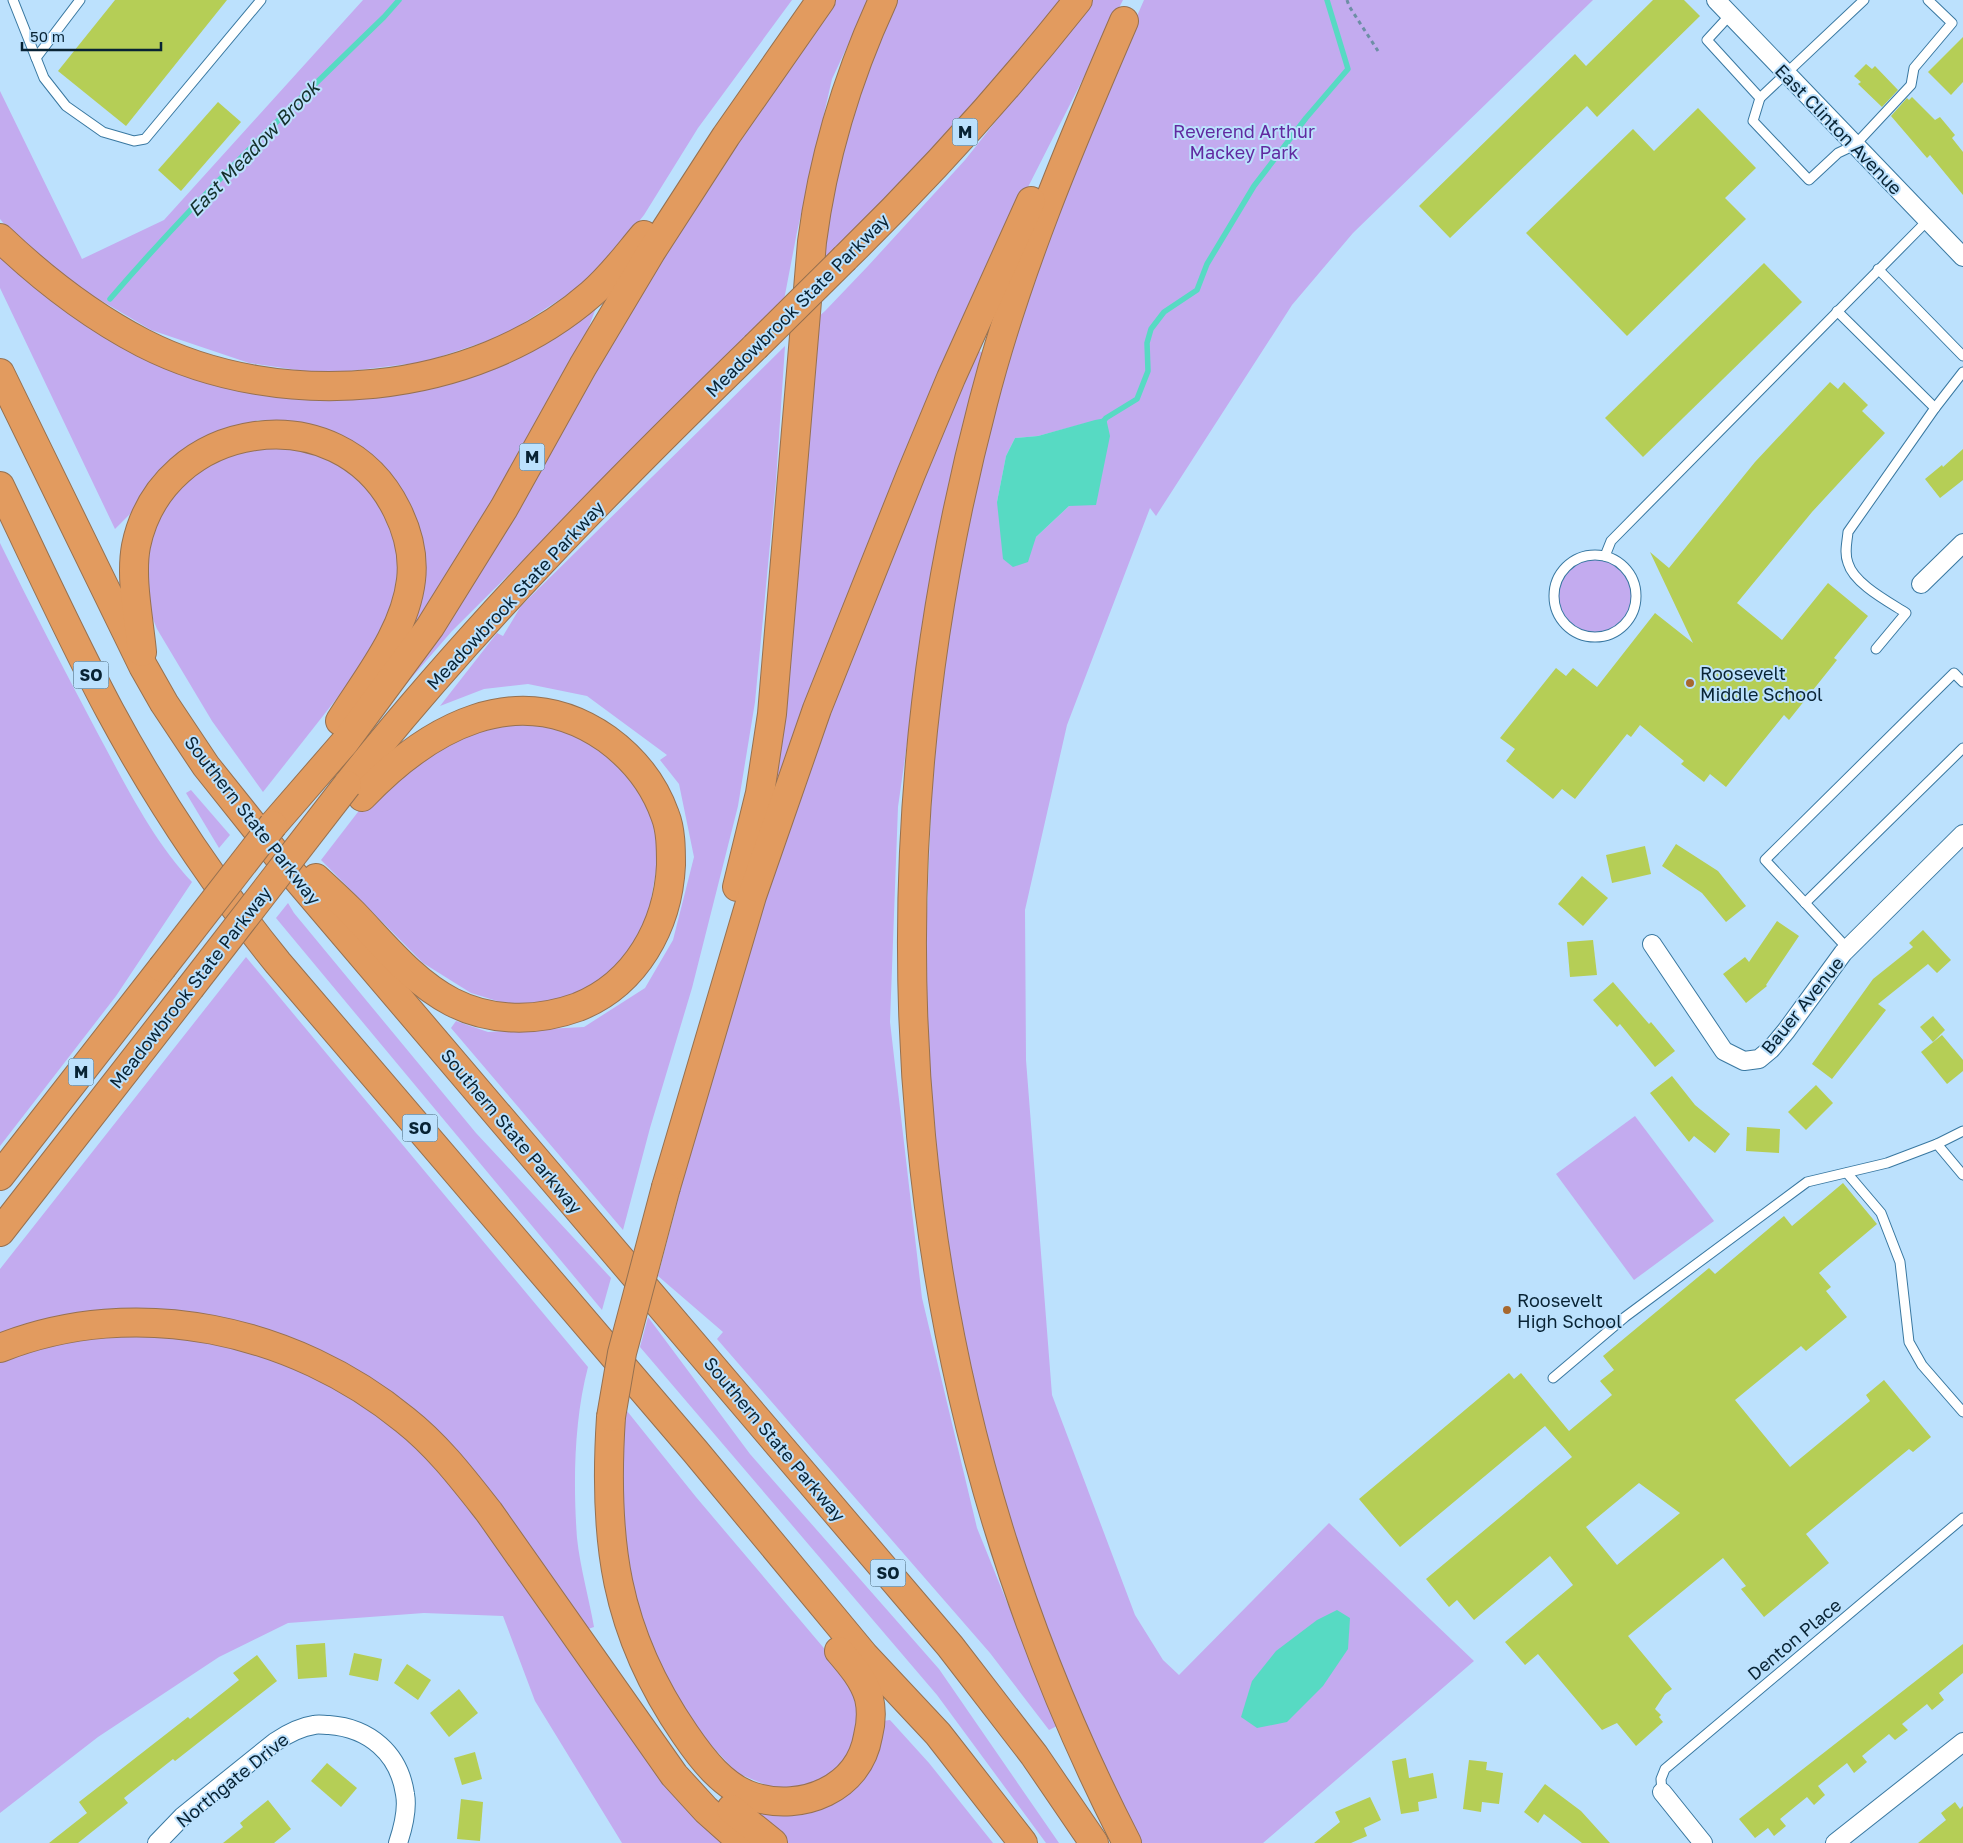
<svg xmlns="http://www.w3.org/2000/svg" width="1963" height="1843" font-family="'Golos Text',sans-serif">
<rect width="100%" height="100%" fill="#bce1fd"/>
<g fill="#c3abef" fill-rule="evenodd">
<polygon points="363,0 792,0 698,128 644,215 593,278 505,335 424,362 325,374 249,363 151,330 73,284 10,231 0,219 0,91 82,259 164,220"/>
<polygon points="832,0 869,0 832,79 797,232 784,300 452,631 387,706 636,295"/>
<polygon points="892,0 1062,0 1051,16 887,200 818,267 858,80"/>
<polygon points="1092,0 1123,0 1027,189 767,816 810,324 825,311 868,266 965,160"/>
<path d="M1144,0h449l-240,233 -61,72 -136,211 -6,-8 -83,217 -42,185 1,150 26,335 83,220 28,45 16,15 150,-152 145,138 -211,182h-126l-91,-192 -67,-215 -58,-368 16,-412 71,-316 56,-157zM1086,423l-17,83 -33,31 -39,-35 9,-46 9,-18 23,-2z"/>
<polygon points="0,247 150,356 424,386 599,300 582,345 455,566 410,632 407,507 325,433 258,420 195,446 154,483 134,510 115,529 0,288"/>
<polygon points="785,346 776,481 755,702 738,806 692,988 650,1128 623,1230 451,1028 456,1021 488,1032 584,1027 645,988 673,940 694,857 679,784 660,760 667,755 587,696 528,684 484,689 440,706 497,633 503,636 521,606"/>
<polygon points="976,350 986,354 956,455 931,575 898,807 890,1022 922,1298 977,1528 1057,1726 1049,1730 990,1653 717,1339 723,1332 658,1276 708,1084 775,857 865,613"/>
<polygon points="271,438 329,454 380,500 400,555 391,613 371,655 263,792 212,721 157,629 143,594 150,527 182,479 217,454"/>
<path d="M0,543c31,64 64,126 97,189 27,50 56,109 95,150l-76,114 -116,150z"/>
<circle cx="1595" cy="596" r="41"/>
<polygon points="494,719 559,724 616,758 652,809 658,859 646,929 611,976 575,997 520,1008 471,993 423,963 321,860 371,795 442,736"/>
<polygon points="191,790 230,835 219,848 186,793"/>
<polygon points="288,903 294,913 476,1133 611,1278 602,1310 276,918"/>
<path d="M246,957l342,410c-14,53 -15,116 -11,171 3,29 12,60 17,89l-9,3 -211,-245 -85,-48 -32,-9 -257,8v-67z"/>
<polygon points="1635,1116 1714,1221 1634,1280 1556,1174"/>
<polygon points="648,1317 750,1454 939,1669 1059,1843 1046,1843 937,1695 640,1347"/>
<polygon points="129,1330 183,1331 283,1357 379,1409 446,1470 739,1843 622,1843 535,1701 503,1616 424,1613 288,1623 219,1657 98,1737 0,1813 0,1356"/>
<polygon points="627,1411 696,1497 850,1679 861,1722 847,1760 814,1786 778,1790 737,1773 696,1729 661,1671 631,1589 620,1525 624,1426"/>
<polygon points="890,1720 929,1763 993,1843 785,1843 736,1803 803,1810 882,1721"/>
</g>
<g fill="#57dac3">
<polygon points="1106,418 1110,436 1096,505 1069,506 1036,537 1028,562 1013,567 1003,559 997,502 1006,456 1015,438 1038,436 1095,420"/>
<polygon points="1337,1610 1350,1618 1348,1649 1323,1686 1287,1722 1257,1728 1241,1717 1252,1681 1276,1651 1317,1620"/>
</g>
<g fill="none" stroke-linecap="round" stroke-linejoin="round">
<g stroke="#57dac3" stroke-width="5.5">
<path d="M110,299c86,-100 180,-191 274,-282l15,-17"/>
<polyline points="1102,423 1106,418 1137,399 1148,371 1147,343 1151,329 1164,312 1197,290 1207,264 1254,186 1306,118 1348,69 1327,0"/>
</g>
</g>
<g fill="#b5ce56" fill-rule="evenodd">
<polygon points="115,0 227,0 126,126 58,71"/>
<polygon points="1653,0 1684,0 1700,16 1597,117 1587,106 1450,238 1419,206 1575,54 1586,66"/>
<polygon points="1963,37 1963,82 1951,95 1928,72"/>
<polygon points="1866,64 1872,69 1875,66 1898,90 1882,107 1858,84 1861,82 1854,76"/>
<polygon points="1912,97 1935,120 1940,117 1955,135 1952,138 1963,152 1963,195 1930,155 1927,158 1891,116 1907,98 1909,100"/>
<polygon points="218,102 241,122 181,191 158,170"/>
<polygon points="1698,108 1756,168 1725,198 1746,219 1627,336 1526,233 1633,129 1654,151"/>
<polygon points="1764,263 1802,302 1643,457 1605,418"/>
<polygon points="1830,382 1838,389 1844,382 1868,405 1862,411 1885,433 1812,512 1737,603 1782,640 1828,583 1868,616 1834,658 1837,660 1789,720 1784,715 1726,787 1710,774 1704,782 1681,764 1684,761 1640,725 1631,737 1627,734 1575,799 1562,789 1553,799 1506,761 1515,749 1500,738 1556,668 1566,676 1573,668 1597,687 1655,613 1693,643 1650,552 1669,568 1755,462"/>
<polygon points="1963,449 1963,480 1940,498 1925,479 1942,465 1943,467"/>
<polygon points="1676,844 1718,871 1746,906 1726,922 1702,893 1662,866"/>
<polygon points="1645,846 1651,874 1612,883 1606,855"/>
<polygon points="1582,876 1608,898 1583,926 1558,904"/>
<polygon points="1777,921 1799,936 1766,985 1767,986 1746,1003 1723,974 1745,957 1749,962"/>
<polygon points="1923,930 1951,960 1937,973 1928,964 1878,1004 1886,1010 1832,1079 1812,1064 1873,979 1913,947 1909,943"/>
<polygon points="1593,940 1597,975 1570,977 1567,942"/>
<polygon points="1613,982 1649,1024 1651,1022 1675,1051 1655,1067 1620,1024 1617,1027 1593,1000"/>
<polygon points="1933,1016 1945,1030 1933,1042 1920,1027"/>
<polygon points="1942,1035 1963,1060 1963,1071 1947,1084 1921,1052"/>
<polygon points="1672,1076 1695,1105 1730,1134 1715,1153 1694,1136 1689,1142 1650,1093"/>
<polygon points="1816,1085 1833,1103 1806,1130 1788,1112"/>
<polygon points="1747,1127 1780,1129 1779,1153 1746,1151"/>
<path d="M1843,1183l34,41 -58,49 12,14 -5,4 21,26 -41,34 -5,-5 -66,54 55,67 80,-66 -4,-6 18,-15 47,57 -18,15 -4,-3 -103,85 23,29 -65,54 -23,-28 5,-3 -23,-28 -95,78 44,53 -7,5 -10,15 6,6 -2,2 4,5 -27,24 -19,-23 -15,7 -64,-76 -13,11 -20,-23 68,-57 -23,-29 -76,64 -17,-20 -8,7 -23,-28 146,-122 -27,-31 -145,121 -41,-48 150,-126 5,6 7,-6 48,58 43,-36 -12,-14 14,-11 -11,-14 106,-88 6,6 69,-58 8,10zM1639,1483l41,30 -63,52 -31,-38z"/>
<polygon points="325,1643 327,1677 298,1679 296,1645"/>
<polygon points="1963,1644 1963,1673 1939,1693 1944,1700 1932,1710 1927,1704 1902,1724 1908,1730 1895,1740 1889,1734 1862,1756 1867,1762 1854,1773 1847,1763 1818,1786 1825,1795 1814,1805 1807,1797 1780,1819 1786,1826 1774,1836 1768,1828 1755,1838 1739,1819"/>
<polygon points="354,1653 382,1659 378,1681 349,1675"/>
<polygon points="257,1655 277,1681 175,1761 173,1759 124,1798 128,1803 78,1843 49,1843 87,1813 79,1802 188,1717 190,1719 239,1680 233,1673"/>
<polygon points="407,1664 431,1680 418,1700 394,1683"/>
<polygon points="459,1689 478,1713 449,1737 430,1713"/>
<polygon points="475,1752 482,1779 462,1785 454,1758"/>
<polygon points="1406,1758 1409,1778 1433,1773 1437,1798 1418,1802 1419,1811 1401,1814 1392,1761"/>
<polygon points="1469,1760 1487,1762 1486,1770 1503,1773 1499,1804 1482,1802 1481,1812 1463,1809"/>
<polygon points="327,1763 357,1788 341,1807 311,1781"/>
<polygon points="1545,1784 1581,1811 1610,1843 1582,1843 1544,1814 1538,1823 1524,1812"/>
<polygon points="1370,1797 1381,1820 1364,1828 1367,1836 1351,1843 1314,1843 1340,1822 1335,1812"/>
<polygon points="461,1799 483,1802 480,1841 457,1839"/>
<polygon points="268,1800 291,1829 274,1843 223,1843 243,1827 240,1823"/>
<polygon points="1955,1802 1960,1809 1963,1806 1963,1843 1918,1843 1946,1820 1941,1813"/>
</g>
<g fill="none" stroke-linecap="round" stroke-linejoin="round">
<defs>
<g id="lane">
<polyline points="13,0 44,78 66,106 103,132 134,141 145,139 261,0"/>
<polyline points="1730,15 1707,40 1760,98 1753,121 1809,180 1838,153 1855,145 1911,85 1914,68 1952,23 1928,0"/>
<polyline points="36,58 80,0"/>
<polyline points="1760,98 1864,0"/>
<polyline points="1878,269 1963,356"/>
<polyline points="1837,311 1935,408"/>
<circle cx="1595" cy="596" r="41"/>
<polyline points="1605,556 1611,541 1928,220"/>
<path d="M1876,649l30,-36c-17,-11 -52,-29 -58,-50 -4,-10 -1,-20 0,-31l87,-124 28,-36"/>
<polyline points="1805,903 1963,748"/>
<polyline points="1848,949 1765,860 1954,673 1963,682"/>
<polyline points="1937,1144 1963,1175"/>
<polyline points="1847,1173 1881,1213 1900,1262 1909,1342 1922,1365 1963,1412"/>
<polyline points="1553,1378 1625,1317 1807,1182 1887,1163 1937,1144 1963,1131"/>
<polyline points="1662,1792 1661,1779 1665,1769 1963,1518"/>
</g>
<g id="street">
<polyline points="1716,0 1963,257"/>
<polyline points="1921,584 1963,543"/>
<polyline points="1652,944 1724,1051 1744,1061 1759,1059 1771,1049 1786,1031 1843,953 1963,834"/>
<polyline points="1662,1792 1703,1843"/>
<path d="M157,1843l26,-27 92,-74c12,-8 25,-15 39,-17 4,-1 10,0 15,0 40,3 70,28 76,69 3,16 -2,34 -7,49"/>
<polyline points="1835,1843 1963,1742"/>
</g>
<g id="highway">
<path d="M1124,21c-54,125 -107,250 -141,382 -127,484 -86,993 144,1440"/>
<path d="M0,238c42,40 91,78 143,105 139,71 330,54 448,-49 21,-18 36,-39 53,-59"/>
<path d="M845,258c83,-81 161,-167 233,-258"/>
<polyline points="0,373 143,666 164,703 206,766 281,860 950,1646 1034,1755 1094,1843"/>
<path d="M0,486c36,75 71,152 110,225 48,89 104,173 168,252l417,488 169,204 74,79 85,109"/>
<path d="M142,652c-3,-33 -12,-74 -6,-106 26,-127 203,-154 261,-36 11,22 17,45 14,70 -6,52 -44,98 -71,141"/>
<path d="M347,785c123,-155 266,-300 408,-438"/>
<polyline points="273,825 345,742 430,627 504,508 583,366 651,252 726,136 821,0"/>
<path d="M316,878c12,11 25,23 37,35 30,31 60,69 99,89 39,20 85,20 126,5 58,-23 90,-81 93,-142 0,-16 0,-35 -6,-50 -11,-31 -32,-57 -58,-76 -90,-63 -180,-10 -245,58"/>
<path d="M737,887l23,-94 12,-79 40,-472c11,-85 35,-164 71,-242"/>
<polyline points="0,1176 162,968"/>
<polyline points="666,1187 752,896 817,709 911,474 951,378 1031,201"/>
<polyline points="0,1232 190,988"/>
<path d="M0,1348c136,-54 294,-19 405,72 33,26 58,59 84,92l185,263 32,35 37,33"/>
<path d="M611,1417c-8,122 3,214 74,317 17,25 39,54 69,63 48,15 105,-8 114,-61 3,-12 4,-25 1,-38 -5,-18 -18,-33 -30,-47"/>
<polyline points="731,1809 773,1843"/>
</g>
</defs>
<use href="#lane" stroke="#3978a1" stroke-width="11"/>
<use href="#street" stroke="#3978a1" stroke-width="20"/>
<use href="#highway" stroke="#967150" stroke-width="30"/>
<polyline stroke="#6d8ea5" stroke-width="3" stroke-dasharray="4 4" stroke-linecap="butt" points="1347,0 1349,6 1378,51"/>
<use href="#lane" stroke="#fff" stroke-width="9"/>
<use href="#street" stroke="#fff" stroke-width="18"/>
<use href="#highway" stroke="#e29b5f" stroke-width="28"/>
<defs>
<g id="highway-bridge">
<polyline points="755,347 845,258"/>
<polyline points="162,968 273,825"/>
<polyline points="190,988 347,785"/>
<polyline points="611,1417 622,1353 666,1187"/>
</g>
</defs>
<use href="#highway-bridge" stroke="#967150" stroke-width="30" stroke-linecap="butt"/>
<use href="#highway-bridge" stroke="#e29b5f" stroke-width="28"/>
</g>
<g fill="#a7682f" stroke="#bce1fd" stroke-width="2">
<circle cx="1690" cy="683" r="5"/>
<circle cx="1507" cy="1310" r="5"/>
</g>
<g text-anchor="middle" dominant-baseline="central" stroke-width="4" stroke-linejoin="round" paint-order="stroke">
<g fill="#bce1fd" stroke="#3e5c70" stroke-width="1">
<rect x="952.5" y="118.5" width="25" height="27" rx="4"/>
<rect x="519.5" y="443.5" width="25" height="27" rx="4"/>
<rect x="73.5" y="661.5" width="35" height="27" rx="4"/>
<rect x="68.5" y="1058.5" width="25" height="27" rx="4"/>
<rect x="402.5" y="1114.5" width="35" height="27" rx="4"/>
<rect x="870.5" y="1559.5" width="35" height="27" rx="4"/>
</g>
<g font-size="16" font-weight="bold" fill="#082334">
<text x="965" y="132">M</text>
<text x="532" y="457">M</text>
<text x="91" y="675">SO</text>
<text x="81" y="1072">M</text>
<text x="420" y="1128">SO</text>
<text x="888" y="1573">SO</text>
</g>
<g font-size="18" fill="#082334" stroke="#bce1fd">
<text transform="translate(1839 129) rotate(46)">East Clinton Avenue</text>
<text transform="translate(797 305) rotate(-45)">Meadowbrook State Parkway</text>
<text transform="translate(515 595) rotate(-47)">Meadowbrook State Parkway</text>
<text transform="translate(253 820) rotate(52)">Southern State Parkway</text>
<text transform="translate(190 987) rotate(-52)">Meadowbrook State Parkway</text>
<text transform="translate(1802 1005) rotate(-51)">Bauer Avenue</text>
<text transform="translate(512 1131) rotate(50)">Southern State Parkway</text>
<text transform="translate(775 1439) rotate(50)">Southern State Parkway</text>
<text transform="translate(1794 1639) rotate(-40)">Denton Place</text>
<text transform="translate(232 1780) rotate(-39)">Northgate Drive</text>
</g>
<g font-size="18" fill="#612aa0" stroke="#bce1fd">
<text x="1244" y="131">Reverend Arthur<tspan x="1244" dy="21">Mackey Park</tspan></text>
</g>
<g font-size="18" fill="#082334" stroke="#bce1fd" text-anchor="start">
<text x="1700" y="673">Roosevelt<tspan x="1700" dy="21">Middle School</tspan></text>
<text x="1517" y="1300">Roosevelt<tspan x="1517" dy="21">High School</tspan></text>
</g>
<g font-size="19" font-style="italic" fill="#13302a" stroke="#bce1fd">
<text transform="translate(253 148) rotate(-46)">East Meadow Brook</text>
</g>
</g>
<path d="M22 42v8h139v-8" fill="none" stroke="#082334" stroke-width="2.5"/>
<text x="30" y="42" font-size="15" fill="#082334" stroke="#bce1fd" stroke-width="4" paint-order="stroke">50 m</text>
</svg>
